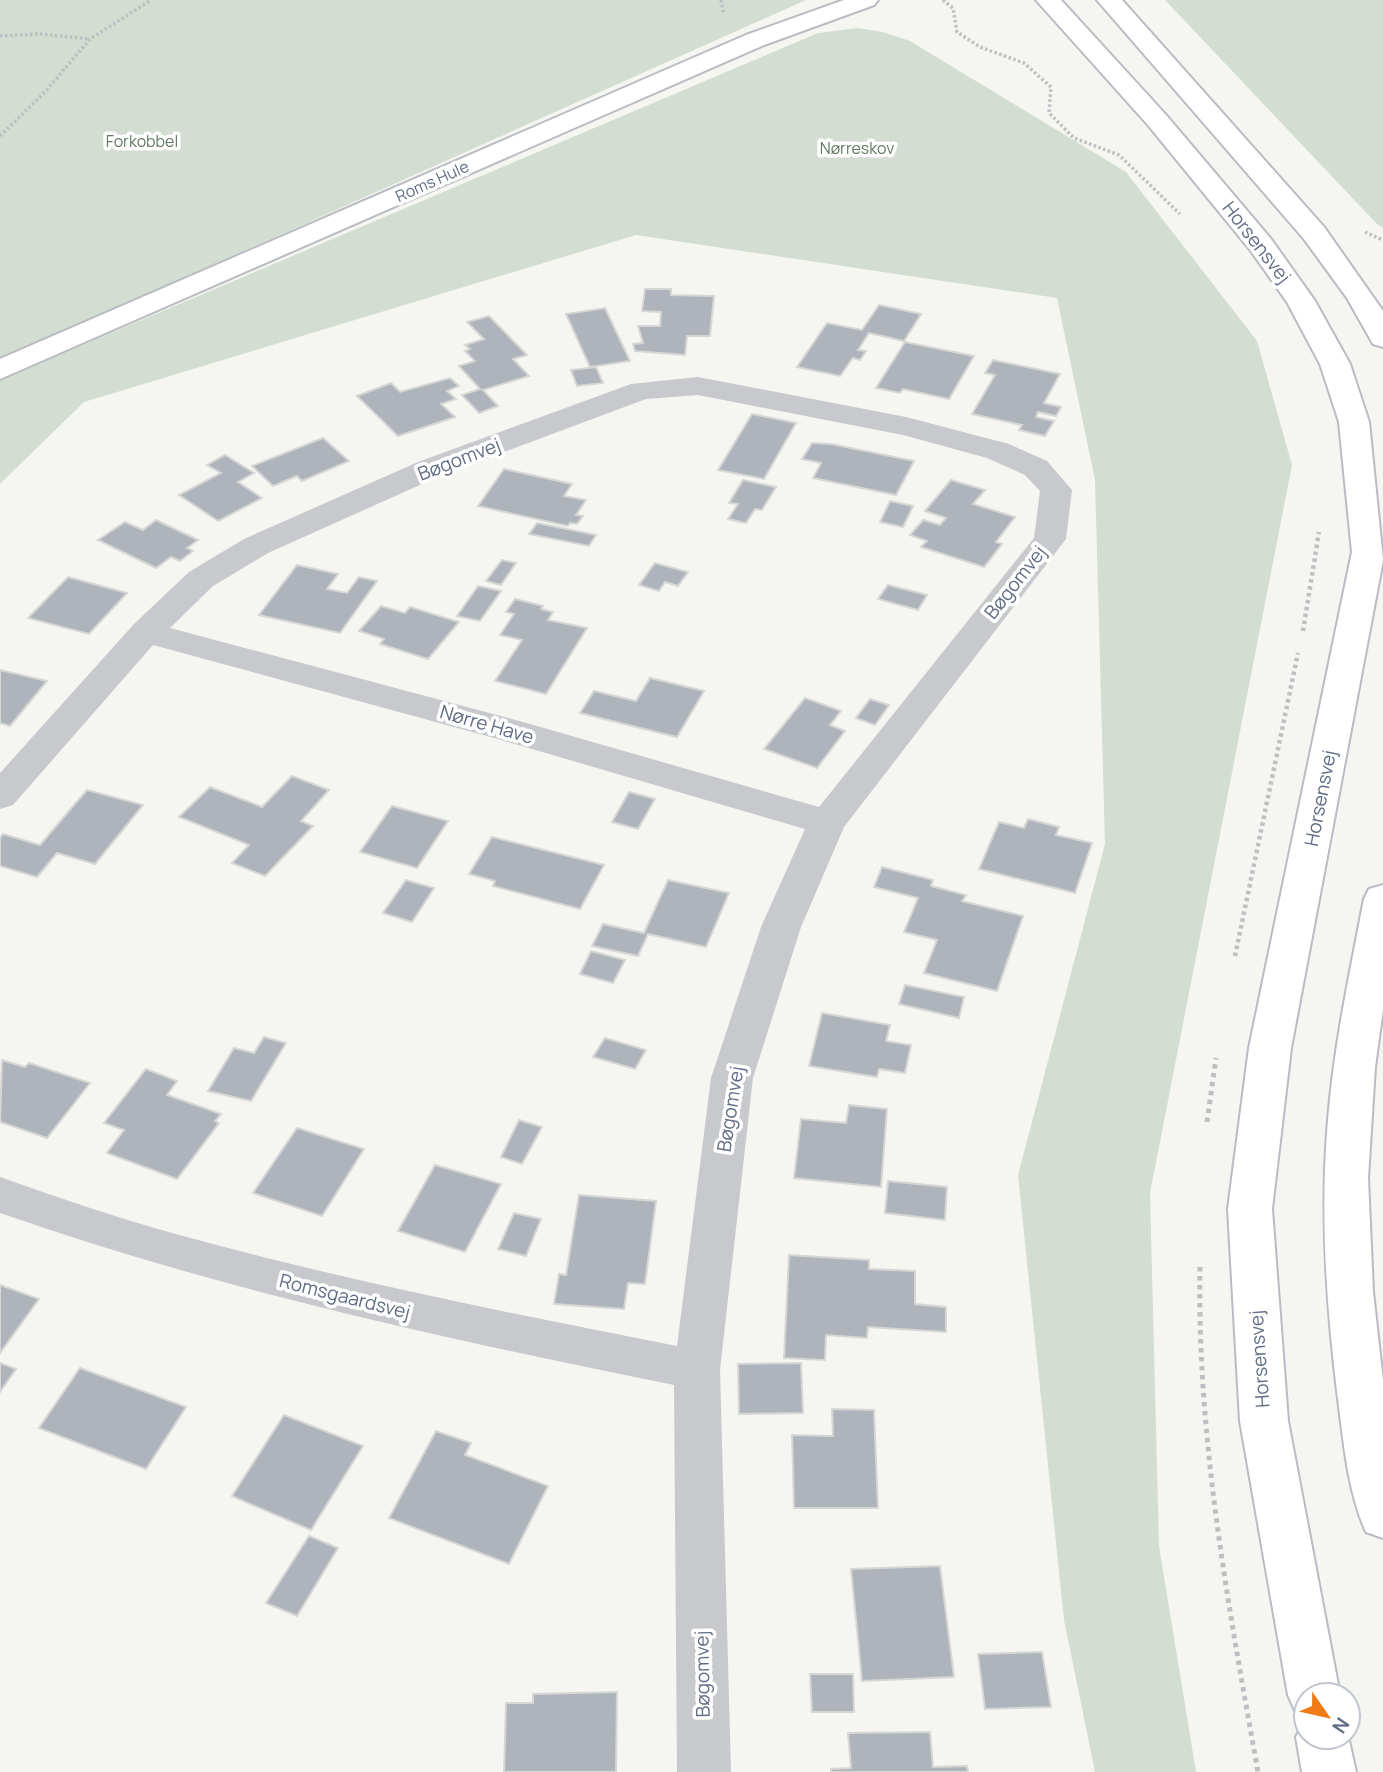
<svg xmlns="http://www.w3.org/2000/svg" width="1383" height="1772" font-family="Manrope,sans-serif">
<rect width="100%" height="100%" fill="#f5f6f1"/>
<g fill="#d4ddd2">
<polygon points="0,0 806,0 0,360"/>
<polygon points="1165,0 1383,0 1383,228 1377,224"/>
<polygon points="858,28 883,32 910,41 1126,172 1257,341 1292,465 1150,1193 1159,1546 1196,1772 1095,1772 1064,1620 1018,1175 1105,844 1095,480 1057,298 636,235 84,402 0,484 0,380 818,33"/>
</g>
<g fill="#afb4bc" stroke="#d6d7d4" stroke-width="2">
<polygon points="645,289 671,289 671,295 714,296 710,336 687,336 685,355 635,351 633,344 643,343 638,326 660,326 661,312 642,311"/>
<polygon points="879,305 921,314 904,341 869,333 858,350 866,351 860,360 853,358 840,376 797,367 827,323 862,330"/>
<polygon points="605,308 630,361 590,367 566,314"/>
<polygon points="489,316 527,355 513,359 529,376 483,390 498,406 479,413 462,395 480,389 459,366 475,361 465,351 470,349 465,345 484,339 467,322"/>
<polygon points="905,342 974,356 949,399 903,389 900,393 876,388"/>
<polygon points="993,360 1060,374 1044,403 1061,407 1056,416 1038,412 1036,417 1054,421 1045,436 1019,430 1022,425 972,414 995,375 985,373"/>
<polygon points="596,367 603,383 577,386 571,370"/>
<polygon points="450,378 459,386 447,391 456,399 441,404 455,417 398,436 357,396 391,383 400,392"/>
<polygon points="752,414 796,423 764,479 718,470"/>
<polygon points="323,438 349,461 302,481 297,476 273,486 252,466"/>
<polygon points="812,443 831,444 914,461 896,495 813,478 821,463 802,459"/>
<polygon points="225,455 254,473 238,482 262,498 218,521 179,495 221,473 207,465"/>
<polygon points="504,469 572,484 564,496 586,500 576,515 583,516 577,524 570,523 568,526 478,506"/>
<polygon points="743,480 776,487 762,510 755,509 746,523 728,519 738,504 729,503"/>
<polygon points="951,480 985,490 973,504 1015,517 996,542 1002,544 984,567 921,547 927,541 910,535 923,520 940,525 946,518 925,511"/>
<polygon points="890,501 913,506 903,527 880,522"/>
<polygon points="156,520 198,540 187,548 193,551 180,561 171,557 156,568 98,540 125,522 143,530"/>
<polygon points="537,523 596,535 589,546 529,534"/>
<polygon points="502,560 516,563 501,585 486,581"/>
<polygon points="655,563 688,572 678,586 665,582 659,591 639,585"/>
<polygon points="297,565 338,574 327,589 347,593 359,577 377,581 340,633 259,615"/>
<polygon points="68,577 127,593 89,634 28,618"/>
<polygon points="888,585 927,595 918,610 878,599"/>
<polygon points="478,586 501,591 480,621 457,616"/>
<polygon points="515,599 543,606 541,609 553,612 548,620 587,628 546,694 495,681 522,640 500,635 514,614 506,612"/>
<polygon points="381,606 405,613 410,607 459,622 428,659 380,644 384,639 359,631"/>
<polygon points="0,670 47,681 10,726 0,723"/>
<polygon points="650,678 704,691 677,737 580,713 594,691 636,701"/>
<polygon points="805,698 841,711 830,725 845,731 817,768 764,749"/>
<polygon points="870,699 889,705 875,725 856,718"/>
<polygon points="292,776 329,790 301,821 313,826 265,876 232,863 249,845 179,817 210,787 262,807"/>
<polygon points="87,790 143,805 95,864 57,853 37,877 0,866 0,838 3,834 40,845"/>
<polygon points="629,792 655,799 638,829 612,822"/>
<polygon points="392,806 448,821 417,868 360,852"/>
<polygon points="1028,819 1059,827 1056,835 1092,843 1075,893 979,869 999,822 1024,828"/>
<polygon points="492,837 604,865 580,909 493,886 495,881 469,874"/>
<polygon points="882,867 933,880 931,886 966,895 962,901 1023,916 997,991 924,973 937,940 904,932 918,898 874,887"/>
<polygon points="406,880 434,888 412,922 383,913"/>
<polygon points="668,880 729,893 706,947 648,934 638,956 592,946 603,924 644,933"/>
<polygon points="591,951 625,960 613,983 580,974"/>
<polygon points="905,985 964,997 959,1018 899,1004"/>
<polygon points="822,1013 890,1025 886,1041 911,1045 905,1073 879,1069 877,1077 809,1066"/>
<polygon points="264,1037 286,1043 251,1101 208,1091 234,1048 254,1053"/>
<polygon points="605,1038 646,1050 635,1069 593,1057"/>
<polygon points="2,1060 25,1067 29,1063 90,1083 47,1138 0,1122"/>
<polygon points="146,1069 177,1081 167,1095 221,1114 215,1121 219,1123 177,1179 107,1153 124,1130 104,1123"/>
<polygon points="849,1105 887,1109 881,1187 794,1178 801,1119 846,1123"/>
<polygon points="519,1120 542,1127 522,1164 501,1157"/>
<polygon points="297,1128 364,1149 322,1216 253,1193"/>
<polygon points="435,1165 501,1184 465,1252 398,1231"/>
<polygon points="888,1181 947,1187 945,1220 885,1213"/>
<polygon points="579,1195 656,1201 645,1284 628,1283 624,1309 554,1304 559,1274 566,1275"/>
<polygon points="514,1213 541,1219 526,1256 498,1249"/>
<polygon points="789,1255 869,1260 869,1269 915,1271 915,1304 946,1307 946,1332 868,1327 867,1338 826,1335 825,1360 784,1358"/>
<polygon points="0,1285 39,1299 0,1353"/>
<polygon points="0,1363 16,1369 0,1392"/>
<polygon points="801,1363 803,1413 739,1414 738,1364"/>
<polygon points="80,1368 186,1407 146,1469 39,1428"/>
<polygon points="832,1409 874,1410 878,1508 794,1508 792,1435 833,1436"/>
<polygon points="284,1415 363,1446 311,1530 232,1496"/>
<polygon points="436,1431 471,1443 465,1455 548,1486 509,1564 389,1518"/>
<polygon points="309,1536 338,1548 297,1616 266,1603"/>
<polygon points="940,1566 954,1677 862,1681 851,1569"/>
<polygon points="1042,1652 1051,1707 985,1709 978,1654"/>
<polygon points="810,1674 853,1674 854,1712 812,1712"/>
<polygon points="617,1692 616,1772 504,1772 506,1703 533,1703 533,1694"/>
<polygon points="930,1732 933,1767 967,1766 968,1772 831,1772 831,1769 851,1768 848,1733"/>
</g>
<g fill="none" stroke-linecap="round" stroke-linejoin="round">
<defs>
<g id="secondary">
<polygon points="844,0 878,0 874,5 764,45 0,379 0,359 746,35"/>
<polygon points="1036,0 1061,0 1166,115 1271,239 1315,301 1350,364 1369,422 1383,560 1291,1048 1272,1209 1288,1421 1340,1695 1306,1695 1306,1717 1296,1713 1288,1695 1240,1421 1228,1209 1249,1048 1352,552 1339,422 1320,364 1287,302 1251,251 1148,125"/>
<polygon points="1097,0 1122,0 1324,227 1383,311 1383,347 1373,344 1347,298 1304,239"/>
<path d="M1383,885v124l-8,58 -7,111 5,114 10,89v157l-17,-6c-19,-42 -23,-96 -29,-141 -11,-90 -17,-181 -9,-271 6,-75 22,-148 36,-221l5,-10z"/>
<polygon points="1306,1718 1306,1737 1348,1736 1356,1772 1302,1772 1296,1737"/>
</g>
</defs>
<use href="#secondary" stroke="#b9bcc2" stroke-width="4"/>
<g stroke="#bebfc2" stroke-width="3.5" stroke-dasharray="2.5 2.5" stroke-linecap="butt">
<polyline points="721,0 724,15"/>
<polyline points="943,0 953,8 957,32 980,47 1024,63 1051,87 1049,113 1074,138 1119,155 1180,214"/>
<polyline points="0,36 39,34 89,39"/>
<polyline points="0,136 45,92 90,39 151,0"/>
<polyline points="1365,232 1383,240"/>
</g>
<g stroke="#bebfc2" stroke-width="4.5" stroke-dasharray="3.5 3.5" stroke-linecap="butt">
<polyline points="1303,631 1319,532"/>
<polyline points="1235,956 1298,653"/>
</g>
<g stroke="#bebfc2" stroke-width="5" stroke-dasharray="4.5 4.5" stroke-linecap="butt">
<polyline points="1207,1122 1216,1058"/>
<path d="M1200,1267c-3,171 28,337 58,505"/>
</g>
<path fill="#c7c9cd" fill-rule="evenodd" d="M698,377l208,40 103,27 38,17 25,29 -6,49 -222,288 -43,100 -48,151 -33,292 11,402h-54l-3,-387c-228,-46 -454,-95 -674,-172v-36c57,20 114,40 172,56 166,46 336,80 505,113l34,-268 50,-151 44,-98 -307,-90 -345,-94 -140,160 -13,4v-36l134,-149 55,-52 55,-33 174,-77 213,-78zM698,395l205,40 84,23 38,17 15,16 -6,47 -215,269 -296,-85 -353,-94 43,-42 55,-33 172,-77 206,-77z"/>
<use href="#secondary" fill="#fff" fill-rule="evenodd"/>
</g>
<g text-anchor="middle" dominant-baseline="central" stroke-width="7" stroke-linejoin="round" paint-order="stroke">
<g font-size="16" fill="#627b62" stroke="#fff">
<text x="142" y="141">Forkobbel</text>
<text x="857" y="148">Nørreskov</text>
</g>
<g font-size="16" fill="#626e85" stroke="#fff">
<text transform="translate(432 181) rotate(-24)">Roms Hule</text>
</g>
<g font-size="19" fill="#626e85" stroke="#fff">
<text transform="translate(1257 242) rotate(52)">Horsensvej</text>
<text transform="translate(459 459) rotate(-21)">Bøgomvej</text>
<text transform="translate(1015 582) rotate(-52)">Bøgomvej</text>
<text transform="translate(487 724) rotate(16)">Nørre Have</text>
<text transform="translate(1320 798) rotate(-79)">Horsensvej</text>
<text transform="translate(730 1109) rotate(-81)">Bøgomvej</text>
<text transform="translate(345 1296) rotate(14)">Romsgaardsvej</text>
<text transform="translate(1259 1359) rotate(-94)">Horsensvej</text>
<text transform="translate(702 1674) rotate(-91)">Bøgomvej</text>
</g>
</g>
<g transform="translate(1327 1716) rotate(124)"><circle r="33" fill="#ffffff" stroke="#c0c5ce" stroke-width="2"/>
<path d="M0-5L12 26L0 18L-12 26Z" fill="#f07b17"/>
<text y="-10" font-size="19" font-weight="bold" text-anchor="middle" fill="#626e85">N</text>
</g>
</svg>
